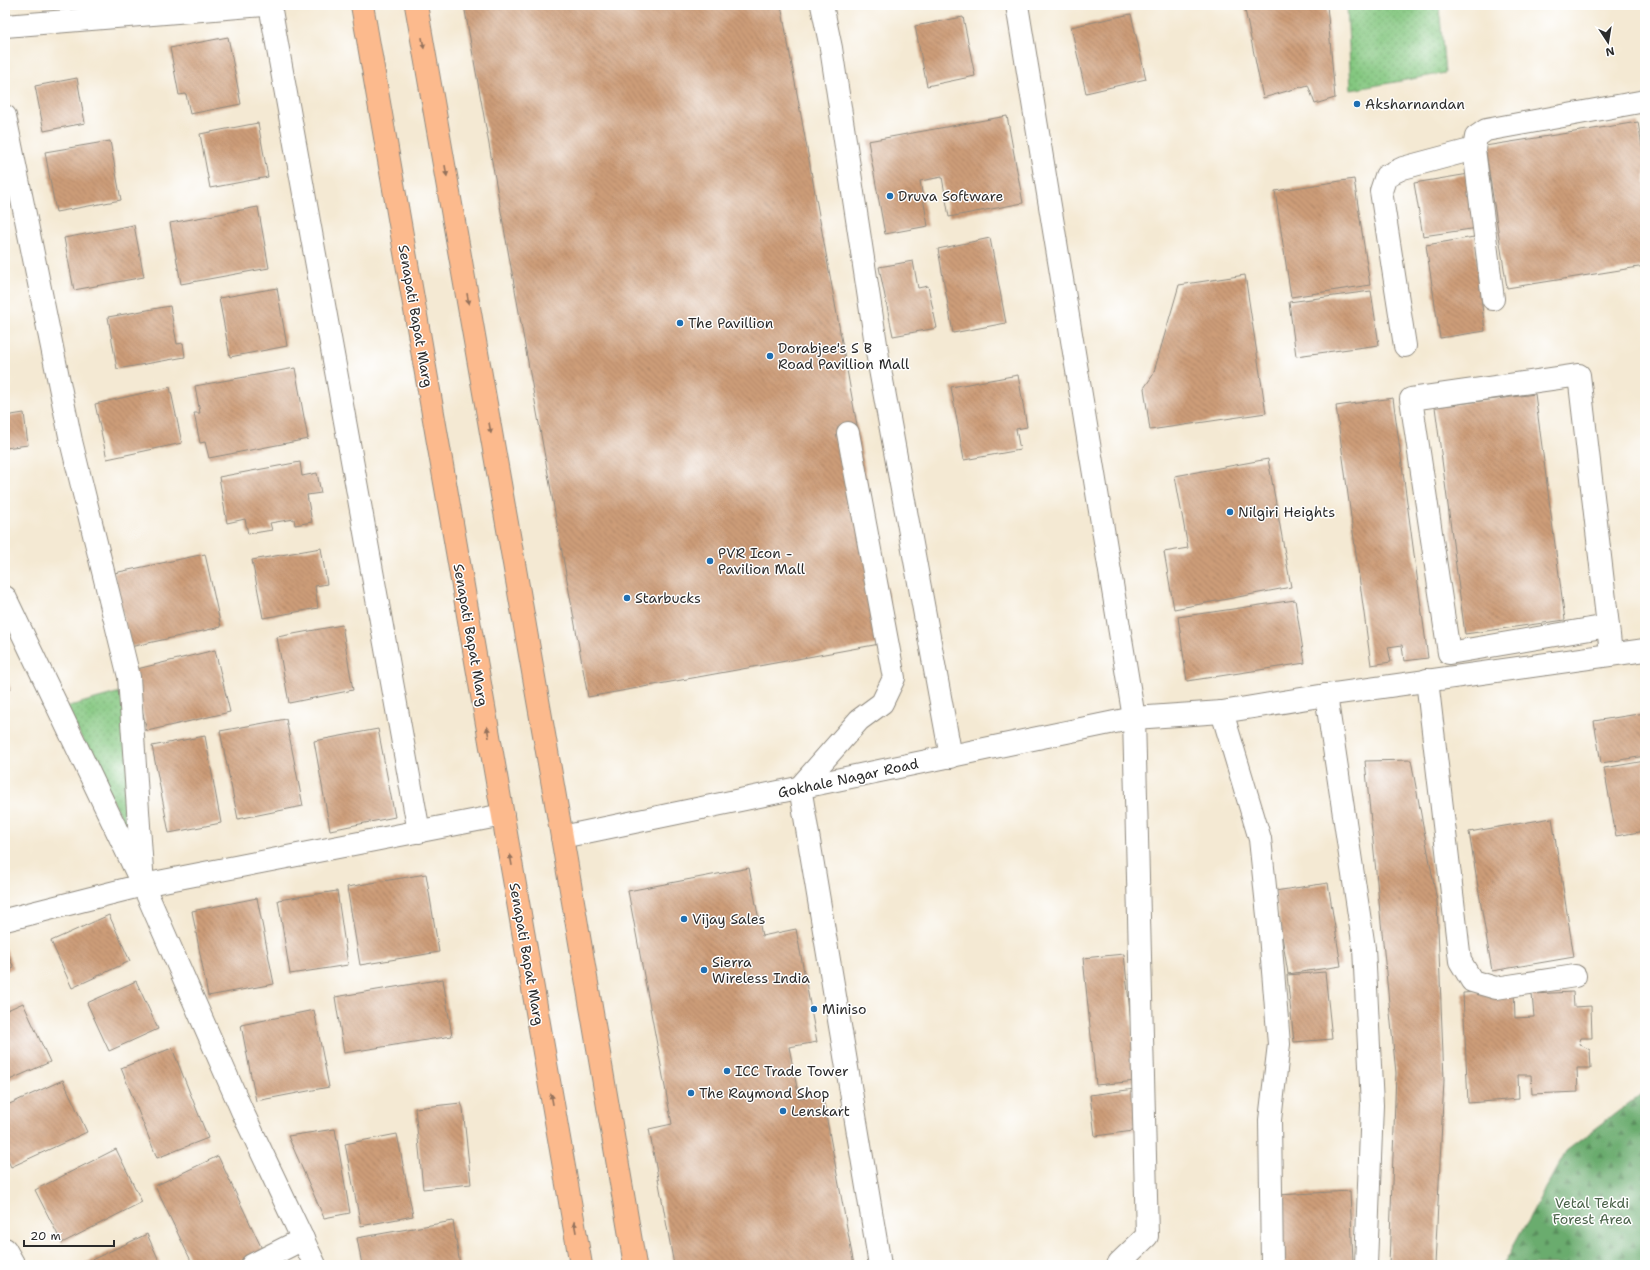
<svg xmlns="http://www.w3.org/2000/svg" width="1650" height="1270" font-family="'Shantell Sans',sans-serif">
<defs>
<pattern id="grass-dots" width="8" height="8" patternUnits="userSpaceOnUse"><rect width="8" height="8" fill="#84c780"/><path d="M2 2h.1M6 6h.1" fill="none" stroke="#6ca269" stroke-width="1.8" stroke-linecap="round"/></pattern>
<pattern id="forest-firs" width="22" height="20" patternUnits="userSpaceOnUse"><rect width="22" height="20" fill="#6bac6e"/><path d="M5 1l3.5 6h-7zM16 11l3.5 6h-7z" fill="#588c5b"/></pattern>
<pattern id="building-back-hatch" width="6" height="6" patternUnits="userSpaceOnUse"><rect width="6" height="6" fill="#cd9d78"/><path d="M-1 5l2 2M0 0l6 6M5-1l2 2" fill="none" stroke="#a78063"/></pattern>
</defs>
<rect width="100%" height="100%" fill="#fff"/>
<filter id="ink" filterUnits="userSpaceOnUse"><feTurbulence type="fractalNoise" baseFrequency=".025" numOctaves="2"/><feDisplacementMap in="SourceGraphic" scale="8" xChannelSelector="R" yChannelSelector="G"/><feConvolveMatrix kernelMatrix="1 2 1 2 8 2 1 2 1" color-interpolation-filters="sRGB"/></filter>
<filter id="wash" filterUnits="userSpaceOnUse"><feTurbulence type="fractalNoise" baseFrequency=".012" numOctaves="4" result="noise"/><feDisplacementMap in="SourceGraphic" scale="16" xChannelSelector="R" yChannelSelector="G"/><feGaussianBlur stdDeviation="0.9" result="paint"/><feColorMatrix in="noise" values="0 0 0 0 0 0 0 0 0 0 0 0 0 0 0 0 0 1.4 0 .05"/><feComposite in="paint" operator="in"/></filter>
<g filter="url(#wash)">
<rect width="100%" height="100%" fill="#f4e9d3"/>
<g fill="url(#grass-dots)" stroke="#587956">
<polygon points="1347,5 1439,5 1445,73 1351,90"/>
<polygon points="124,691 134,843 66,707"/>
</g>
<polygon fill="url(#forest-firs)" stroke="#4b6c4c" points="1645,1091 1645,1265 1503,1265 1566,1151"/>
<g id="blocks">
<g fill="url(#building-back-hatch)">
<polygon points="464,5 781,5 896,641 588,697"/>
<polygon points="1244,5 1327,5 1335,98 1315,104 1308,85 1263,98"/>
<polygon points="1131,14 1146,79 1086,93 1071,27"/>
<polygon points="963,17 975,76 927,86 915,26"/>
<polygon points="228,37 241,104 190,114 186,94 179,95 170,48"/>
<polygon points="77,78 85,123 44,131 35,86"/>
<polygon points="1007,116 1023,203 949,217 942,177 920,181 928,226 885,234 868,141"/>
<polygon points="1638,122 1645,165 1645,266 1507,288 1485,146"/>
<polygon points="258,123 268,177 210,188 200,134"/>
<polygon points="110,141 121,200 56,212 45,152"/>
<polygon points="1469,174 1478,228 1423,236 1414,183"/>
<polygon points="1354,179 1370,285 1291,297 1275,191"/>
<polygon points="258,207 269,268 181,284 170,223"/>
<polygon points="134,225 144,277 74,290 64,238"/>
<polygon points="1474,237 1485,331 1440,338 1426,245"/>
<polygon points="990,238 1006,323 953,333 938,249"/>
<polygon points="913,261 918,288 928,286 937,328 893,336 879,267"/>
<polygon points="1245,275 1266,413 1150,430 1144,388 1153,375 1179,285"/>
<polygon points="277,288 287,346 230,357 219,298"/>
<polygon points="1371,291 1379,345 1296,356 1289,302"/>
<polygon points="170,306 177,344 183,343 185,357 117,369 108,317"/>
<polygon points="295,368 308,439 209,458 205,442 200,443 194,413 200,413 195,386"/>
<polygon points="1018,375 1027,427 1016,429 1020,450 964,460 951,387"/>
<polygon points="170,387 182,443 107,459 95,404"/>
<polygon points="1535,394 1565,620 1465,634 1435,407"/>
<polygon points="1393,398 1428,658 1404,661 1402,645 1388,647 1391,662 1371,665 1336,406"/>
<polygon points="24,413 28,445 5,448 5,416"/>
<polygon points="1268,459 1291,587 1174,609 1164,552 1188,548 1175,476"/>
<polygon points="300,462 302,476 317,473 321,493 307,495 312,522 295,525 294,519 270,523 272,530 248,534 245,519 227,523 219,477"/>
<polygon points="321,548 327,584 315,586 318,608 263,618 252,560"/>
<polygon points="205,554 221,627 130,647 114,573"/>
<polygon points="1295,600 1305,663 1187,681 1178,617"/>
<polygon points="342,625 353,690 289,703 277,637"/>
<polygon points="215,650 230,712 147,731 133,670"/>
<polygon points="5,676 11,689 5,691"/>
<polygon points="1645,713 1645,756 1601,763 1594,721"/>
<polygon points="286,719 303,806 238,819 220,731"/>
<polygon points="378,729 395,817 330,830 314,741"/>
<polygon points="205,736 221,823 169,833 152,746"/>
<polygon points="1411,760 1437,901 1444,1080 1435,1265 1389,1265 1396,1073 1365,761"/>
<polygon points="1645,761 1645,831 1616,836 1604,768"/>
<polygon points="1552,818 1574,957 1492,971 1469,832"/>
<polygon points="749,868 762,936 796,929 817,1042 789,1047 799,1098 822,1094 854,1265 674,1265 649,1129 672,1124 628,891"/>
<polygon points="426,874 439,952 360,965 347,887"/>
<polygon points="1328,883 1341,966 1288,974 1275,891"/>
<polygon points="337,891 348,965 290,974 278,900"/>
<polygon points="257,898 274,984 208,996 192,911"/>
<polygon points="109,915 130,961 72,988 51,941"/>
<polygon points="5,948 14,968 5,972"/>
<polygon points="1124,954 1137,1081 1096,1085 1083,958"/>
<polygon points="1325,972 1332,1039 1294,1042 1287,975"/>
<polygon points="443,979 452,1036 344,1053 335,997"/>
<polygon points="136,981 158,1029 109,1051 87,1003"/>
<polygon points="1514,990 1515,1018 1534,1017 1532,994 1573,992 1574,1007 1591,1006 1592,1038 1581,1038 1579,1044 1590,1050 1591,1068 1577,1068 1578,1092 1532,1094 1531,1075 1518,1075 1519,1099 1468,1103 1463,993"/>
<polygon points="23,1003 50,1062 5,1082 5,1011"/>
<polygon points="314,1010 329,1087 256,1101 241,1025"/>
<polygon points="172,1048 208,1138 157,1158 121,1068"/>
<polygon points="63,1080 87,1132 11,1167 5,1155 5,1106"/>
<polygon points="1135,1089 1141,1130 1095,1136 1090,1095"/>
<polygon points="461,1103 463,1108 471,1184 423,1189 415,1108"/>
<polygon points="335,1129 350,1213 324,1218 288,1136"/>
<polygon points="397,1134 413,1216 361,1226 345,1144"/>
<polygon points="116,1149 142,1202 62,1243 35,1190"/>
<polygon points="218,1156 263,1251 233,1265 193,1265 155,1186"/>
<polygon points="1350,1191 1353,1262 1281,1265 1278,1195"/>
<polygon points="453,1221 460,1265 362,1265 357,1238"/>
<polygon points="147,1234 161,1265 87,1265 85,1263"/>
</g>
</g>
</g>
<g filter="url(#ink)">
<use href="#blocks" fill-opacity="0" stroke="#908a7f" stroke-width="1"/>
<g fill="none" stroke-linecap="round" stroke-linejoin="round">
<defs>
<g id="minor">
<polyline points="270,5 419,832"/>
<polyline points="822,5 831,48 879,364 951,757"/>
<polyline points="1017,5 1134,718 1147,1236 1119,1263 1118,1265"/>
<polyline points="5,26 265,5"/>
<polyline points="5,116 71,441 129,677 143,885 243,1113 315,1265"/>
<polyline points="1493,299 1474,149 1476,137 1486,130 1645,101"/>
<polyline points="1405,346 1381,191 1386,176 1403,168 1474,149"/>
<polyline points="848,433 894,678 882,703 859,720 800,787 880,1265"/>
<polyline points="5,597 138,875"/>
<polyline points="1608,626 1449,653 1411,399 1579,375 1608,626 1611,654"/>
<polyline points="1427,680 1460,961 1472,981 1496,988 1575,976"/>
<polyline points="1326,695 1364,948 1372,1105 1366,1265"/>
<polyline points="1222,712 1260,839 1270,935 1279,1044 1270,1120 1272,1265"/>
<polyline points="562,837 1134,718 1222,712 1326,695 1645,650"/>
<polyline points="5,920 143,885 503,815"/>
<polyline points="5,1249 14,1265"/>
<polyline points="252,1265 303,1239"/>
</g>
<g id="major">
<polyline points="362,5 581,1265"/>
<polyline points="416,5 562,837 635,1265"/>
</g>
</defs>
<use href="#minor" stroke="#908a7f" stroke-width="24"/>
<use href="#major" stroke="#908a7f" stroke-width="24"/>
<use href="#minor" stroke="#fff" stroke-width="22"/>
<use href="#major" stroke="#fcba8d" stroke-width="22"/>
</g>
<defs><path id="oneway-solid" d="M-6-.8H1V-3.2L6.5 0L1 3.2V.8H-6Z"/></defs>
<g fill="#94725c">
<use href="#oneway-solid" transform="translate(423 43) rotate(80)"/>
<use href="#oneway-solid" transform="translate(446 171) rotate(80)"/>
<use href="#oneway-solid" transform="translate(468 299) rotate(80)"/>
<use href="#oneway-solid" transform="translate(490 428) rotate(80)"/>
<use href="#oneway-solid" transform="translate(488 732) rotate(-100)"/>
<use href="#oneway-solid" transform="translate(511 860) rotate(-100)"/>
<use href="#oneway-solid" transform="translate(552 1099) rotate(-100)"/>
<use href="#oneway-solid" transform="translate(575 1227) rotate(-100)"/>
</g>
</g>
<g fill="#1f6fb2" stroke="#fff" stroke-width="1.5">
<circle cx="1357" cy="104" r="4"/>
<circle cx="890" cy="196" r="4"/>
<circle cx="680" cy="323" r="4"/>
<circle cx="770" cy="356" r="4"/>
<circle cx="1230" cy="512" r="4"/>
<circle cx="710" cy="561" r="4"/>
<circle cx="627" cy="598" r="4"/>
<circle cx="684" cy="919" r="4"/>
<circle cx="704" cy="970" r="4"/>
<circle cx="814" cy="1009" r="4"/>
<circle cx="727" cy="1071" r="4"/>
<circle cx="691" cy="1093" r="4"/>
<circle cx="783" cy="1111" r="4"/>
</g>
<g text-anchor="middle" dominant-baseline="central" stroke-width="3" stroke-linejoin="round" paint-order="stroke">
<g font-size="14" fill="#2b2b2b" stroke="#fff" text-anchor="start">
<text x="1365" y="104">Aksharnandan</text>
<text x="898" y="196">Druva Software</text>
<text x="688" y="323">The Pavillion</text>
<text x="778" y="348">Dorabjee's S B<tspan x="778" dy="16">Road Pavillion Mall</tspan></text>
<text x="1238" y="512">Nilgiri Heights</text>
<text x="718" y="553">PVR Icon -<tspan x="718" dy="16">Pavilion Mall</tspan></text>
<text x="635" y="598">Starbucks</text>
<text x="692" y="919">Vijay Sales</text>
<text x="712" y="962">Sierra<tspan x="712" dy="16">Wireless India</tspan></text>
<text x="822" y="1009">Miniso</text>
<text x="735" y="1071">ICC Trade Tower</text>
<text x="699" y="1093">The Raymond Shop</text>
<text x="791" y="1111">Lenskart</text>
</g>
<g font-size="14" fill="#2b2b2b" stroke="#fff">
<text transform="translate(416 316) rotate(80)">Senapati Bapat Marg</text>
<text transform="translate(471 635) rotate(80)">Senapati Bapat Marg</text>
<text transform="translate(848 778) rotate(-12)">Gokhale Nagar Road</text>
<text transform="translate(527 954) rotate(80)">Senapati Bapat Marg</text>
</g>
<g font-size="14" fill="#4a6249" stroke="#fff">
<text x="1592" y="1203">Vetal Tekdi<tspan x="1592" dy="16">Forest Area</tspan></text>
</g>
</g>
<rect width="1650" height="1270" fill="none" stroke="#fff" stroke-width="20"/>
<g transform="translate(1608 42) rotate(168)" stroke="#ffffff" stroke-width="3" paint-order="stroke">
<path d="M0-3L7 15L0 10L-7 15Z" fill="#2b2b2b"/>
<text y="-6" font-size="11" font-weight="bold" text-anchor="middle" fill="#2b2b2b">N</text>
</g>
<path d="M24 1240v6h90v-6" fill="none" stroke="#2b2b2b" stroke-width="2"/>
<text x="30" y="1240" font-size="12" fill="#2b2b2b" stroke="#ffffff" stroke-width="3" paint-order="stroke">20 m</text>
</svg>
